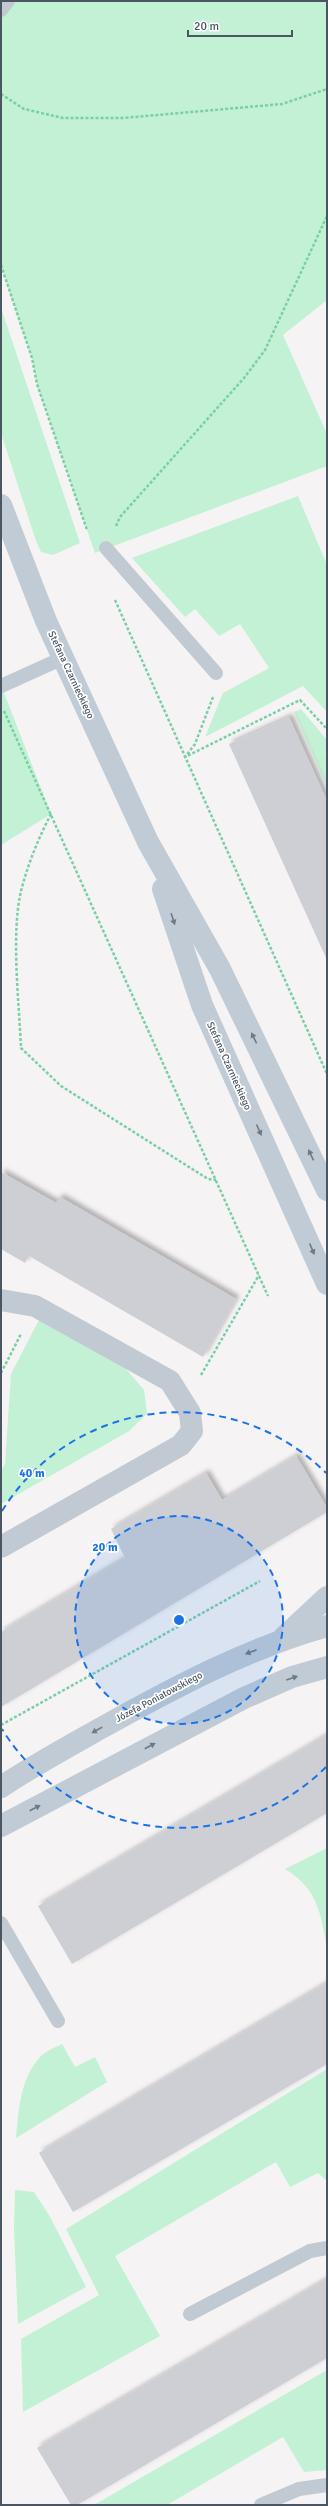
<svg xmlns="http://www.w3.org/2000/svg" width="328" height="2506" font-family="Signika,sans-serif">
<defs>
<filter id="shadow"><feDropShadow dx="3.5" dy="-3.5" stdDeviation="2" flood-color="#0004"/></filter>
</defs>
<rect width="100%" height="100%" fill="#f5f3f3"/>
<g fill="#c3f1d5">
<polygon points="8,1 327,1 327,300 283,335 327,434 327,466 95,553 37,384 32,358 1,265 1,10"/>
<polygon points="1,308 80,543 53,555 41,552 36,541 1,433"/>
<polygon points="298,496 327,565 327,712 303,686 205,737 223,693 269,668 240,624 219,636 195,609 185,617 132,558"/>
<polygon points="1,685 51,814 1,845"/>
<polygon points="301,709 327,740 327,752 325,753 327,757 327,786 294,712"/>
<polygon points="40,1318 126,1369 144,1390 147,1414 129,1431 1,1504 1,1471 5,1464 11,1374"/>
<path d="M327,1848v101c-6,-35 -9,-60 -42,-80z"/>
<path d="M62,2044l13,23 20,-10 12,25 -91,56c3,-29 4,-60 25,-82 5,-5 15,-9 21,-12z"/>
<polygon points="327,2069 327,2181 318,2173 290,2187 276,2162 115,2256 160,2336 23,2412 21,2339 99,2295 66,2229"/>
<polygon points="15,2190 34,2192 50,2217 86,2287 18,2324 14,2229"/>
<polygon points="327,2370 327,2470 304,2472 283,2437 167,2505 94,2505"/>
</g>
<g fill="#cdcfd5" filter="url(#shadow)">
<polygon points="289,717 327,801 327,960 229,744"/>
<polygon points="1,1172 56,1203 60,1197 236,1299 203,1357 29,1256 25,1263 1,1249"/>
<polygon points="296,1456 327,1508 327,1512 1,1707 1,1632 125,1558 111,1529 206,1473 222,1500"/>
<polygon points="327,1735 327,1813 72,1964 38,1906"/>
<polygon points="327,1983 327,2064 73,2212 39,2153"/>
<polygon points="327,2279 327,2358 77,2505 71,2505 37,2448"/>
</g>
<g fill="none" stroke-linecap="round" stroke-linejoin="round">
<g stroke="#7ad0a6" stroke-width="2.5" stroke-dasharray="3 2" stroke-linecap="butt">
<polyline points="1,94 24,109 63,118 123,118 282,104 327,89"/>
<polyline points="1,265 32,358 37,384 87,530"/>
<polyline points="116,526 120,517 244,378 265,350 327,216"/>
<polyline points="115,600 327,1074"/>
<polyline points="213,697 195,744 185,757 300,700 327,729"/>
<polyline points="4,711 268,1296"/>
<path d="M51,814c-13,25 -23,50 -30,77 -10,43 -2,111 0,157l40,38 147,93 8,1"/>
<polyline points="1,1373 21,1334"/>
<polyline points="201,1375 259,1275"/>
<polyline points="1,1725 260,1581"/>
</g>
<g stroke="#c1cad2" stroke-width="14">
<polyline points="1,10 8,1"/>
<polyline points="106,548 216,673"/>
<polyline points="1,686 63,658"/>
<polyline points="1,1923 58,2021"/>
<polyline points="190,2314 310,2251 327,2248"/>
<polyline points="261,2505 299,2489 327,2485"/>
</g>
<polyline stroke="#c1cad2" stroke-width="22" points="1,1300 35,1306 170,1381 190,1413 192,1431 181,1445 1,1547"/>
<g stroke="#c1cbd6" stroke-width="22">
<polyline points="1,505 46,621 148,842 220,969 327,1190"/>
<polyline points="163,889 202,1005 327,1284"/>
<polyline points="284,1637 327,1597"/>
<path d="M1,1787c33,-22 68,-41 102,-60 72,-40 145,-79 224,-101"/>
<polyline points="1,1826 244,1698 292,1677 327,1667"/>
</g>
</g>
<defs><path id="oneway-solid" d="M-6-.8H1V-3.2L6.5 0L1 3.2V.8H-6Z"/></defs>
<g fill="#6e7984">
<use href="#oneway-solid" transform="translate(173 919) rotate(72)"/>
<use href="#oneway-solid" transform="translate(254 1038) rotate(-116)"/>
<use href="#oneway-solid" transform="translate(259 1130) rotate(66)"/>
<use href="#oneway-solid" transform="translate(311 1155) rotate(-115)"/>
<use href="#oneway-solid" transform="translate(312 1249) rotate(67)"/>
<use href="#oneway-solid" transform="translate(251 1652) rotate(159)"/>
<use href="#oneway-solid" transform="translate(292 1678) rotate(-19)"/>
<use href="#oneway-solid" transform="translate(97 1730) rotate(151)"/>
<use href="#oneway-solid" transform="translate(150 1746) rotate(-28)"/>
<use href="#oneway-solid" transform="translate(35 1808) rotate(-28)"/>
</g>
<circle cx="179" cy="1620" r="104" fill="#1a73e8" fill-opacity=".12"/>
<g fill="none" stroke="#1a73e8" stroke-width="2" stroke-dasharray="7 5">
<circle cx="179" cy="1620" r="104"/>
<path d="M326 1767A208 208 0 0 1 2 1729M2 1511A208 208 0 0 1 326 1473"/>
</g>
<g text-anchor="middle" dominant-baseline="central" stroke-width="3.5" stroke-linejoin="round" paint-order="stroke">
<g font-size="10" fill="#4a5661" stroke="#fff">
<text transform="translate(71 675) rotate(65)">Stefana Czarnieckiego</text>
<text transform="translate(229 1066) rotate(66)">Stefana Czarnieckiego</text>
<text transform="translate(159 1697) rotate(-28)">Józefa Poniatowskiego</text>
</g>
</g>
<circle cx="179" cy="1620" r="6" fill="#1a73e8" stroke="#fff" stroke-width="2"/>
<g font-size="12" text-anchor="middle" font-weight="bold" fill="#1a73e8" stroke="#fff" stroke-width="3.5" stroke-linejoin="round" paint-order="stroke">
<text x="32" y="1477">40 m</text>
<text x="105" y="1551">20 m</text>
</g>
<rect width="328" height="2506" fill="none" stroke="#4a5661" stroke-width="4"/>
<path d="M188 30v6h104v-6" fill="none" stroke="#4a5661" stroke-width="2"/>
<text x="194" y="30" font-size="12" fill="#4a5661" stroke="#ffffff" stroke-width="3" paint-order="stroke">20 m</text>
</svg>
